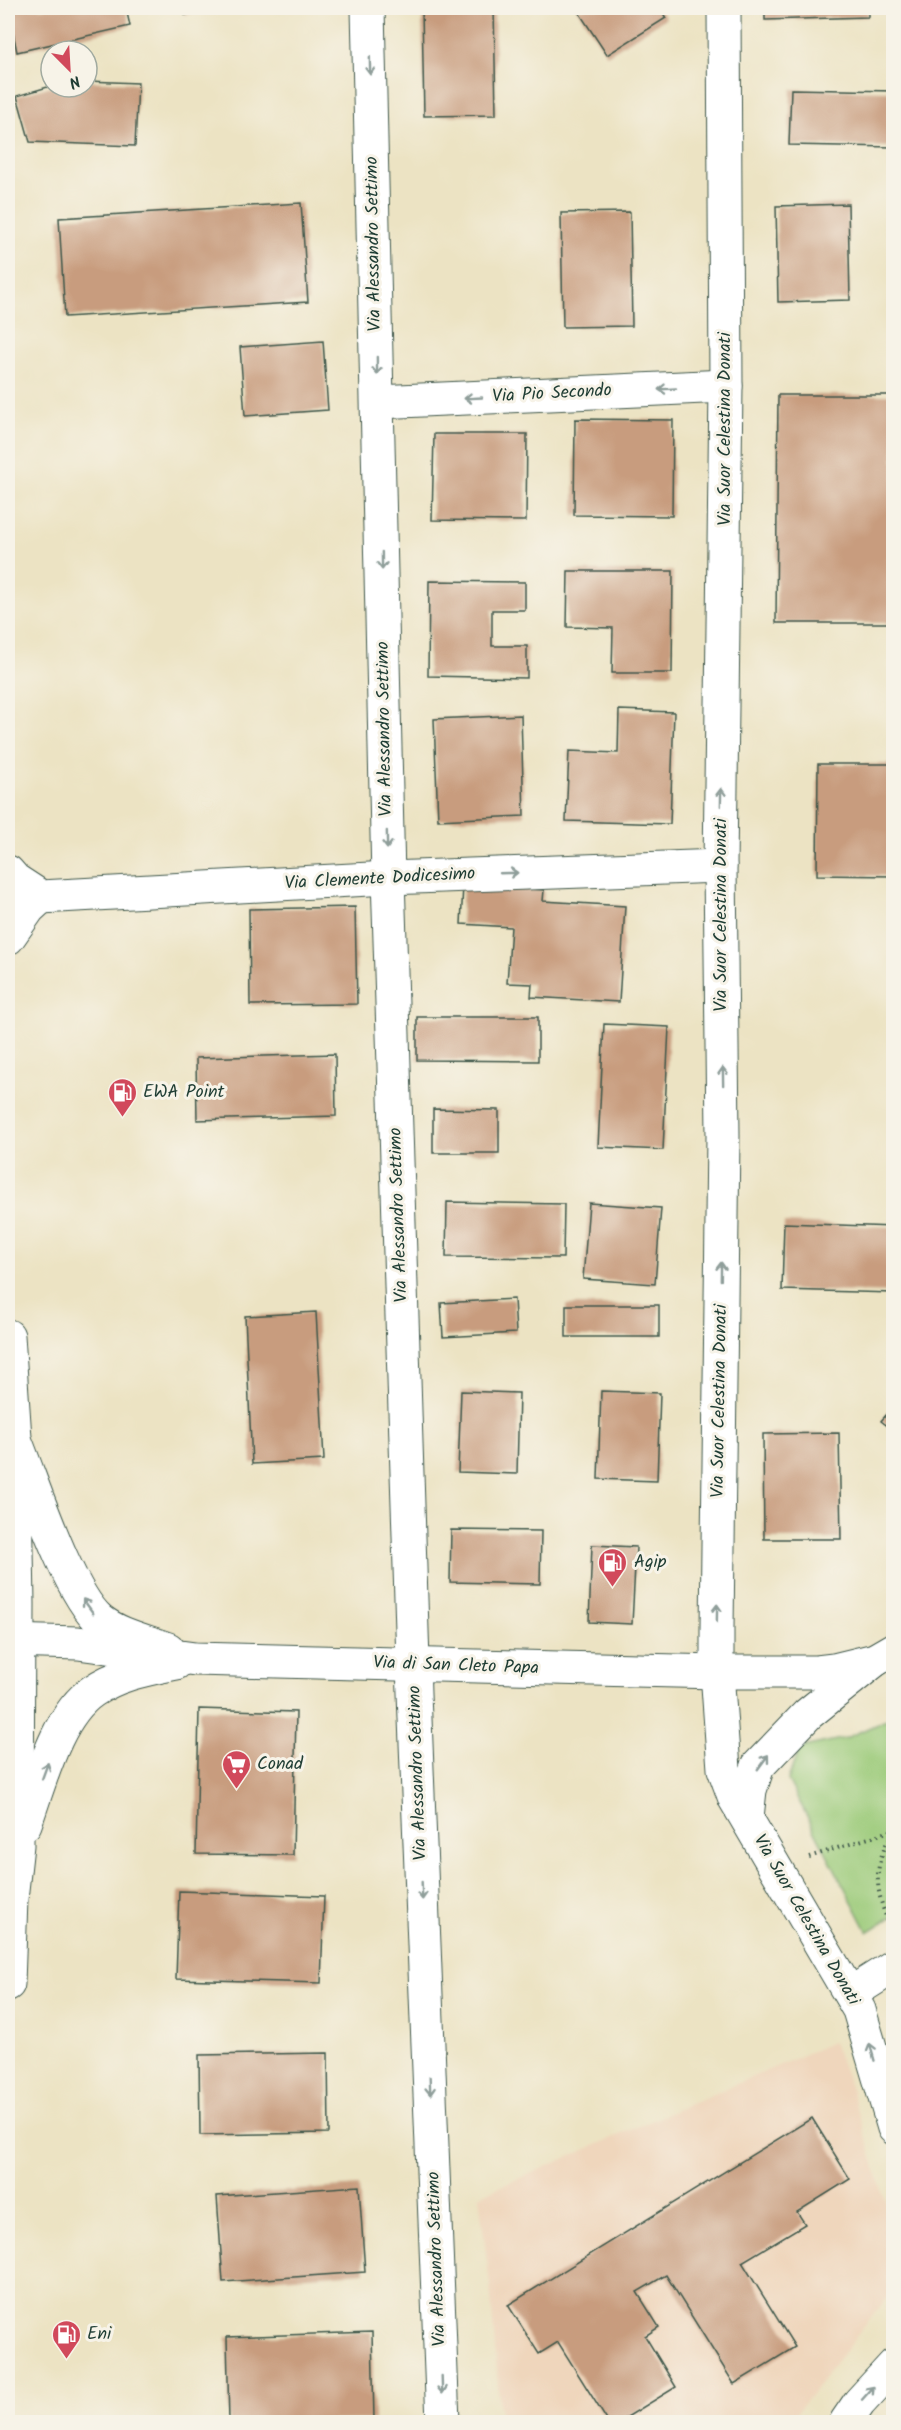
<svg xmlns="http://www.w3.org/2000/svg" width="901" height="2430" font-family="Kalam,sans-serif">
<rect width="100%" height="100%" fill="#f7f3e8"/>
<filter id="ink" filterUnits="userSpaceOnUse"><feTurbulence type="fractalNoise" baseFrequency=".0167" numOctaves="2"/><feDisplacementMap in="SourceGraphic" scale="12" xChannelSelector="R" yChannelSelector="G"/><feConvolveMatrix kernelMatrix="1 2 1 2 8 2 1 2 1" color-interpolation-filters="sRGB"/></filter>
<filter id="wash" filterUnits="userSpaceOnUse"><feTurbulence type="fractalNoise" baseFrequency=".008" numOctaves="4" result="noise"/><feDisplacementMap in="SourceGraphic" scale="24" xChannelSelector="R" yChannelSelector="G"/><feGaussianBlur stdDeviation="1.35" result="paint"/><feColorMatrix in="noise" values="0 0 0 0 0 0 0 0 0 0 0 0 0 0 0 0 0 1.4 0 .05"/><feComposite in="paint" operator="in"/></filter>
<g filter="url(#wash)">
<rect width="100%" height="100%" fill="#ece3c3"/>
<polygon fill="#efd6bc" points="833,2042 852,2092 893,2227 893,2290 789,2422 501,2422 490,2286 479,2196"/>
<polygon fill="#9ccb7a" stroke="#5e8457" stroke-width="1.5" points="893,1717 893,1916 868,1932 788,1780 799,1748 846,1738"/>
<g id="blocks">
<g fill="#c89c7e">
<polygon points="8,8 126,8 130,26 17,52"/>
<polygon points="183,8 211,8 185,15"/>
<polygon points="422,8 494,8 496,115 424,116"/>
<polygon points="576,8 660,8 666,18 607,55"/>
<polygon points="765,8 868,8 868,17 765,20"/>
<polygon points="87,81 138,83 135,146 30,142 17,96 51,86 87,87"/>
<polygon points="791,89 894,91 894,147 789,145"/>
<polygon points="301,203 308,302 65,317 59,218"/>
<polygon points="848,204 850,300 778,302 776,206"/>
<polygon points="630,212 632,326 563,327 561,213"/>
<polygon points="323,341 328,410 245,416 240,347"/>
<polygon points="778,395 894,395 894,623 776,623"/>
<polygon points="575,419 673,420 672,516 574,515"/>
<polygon points="434,434 527,434 526,521 432,520"/>
<polygon points="568,571 673,571 672,673 612,673 613,628 567,627"/>
<polygon points="429,581 525,582 525,610 492,610 492,646 527,646 527,678 428,676"/>
<polygon points="619,710 674,712 670,824 566,821 569,751 618,753"/>
<polygon points="521,715 524,816 438,820 434,719"/>
<polygon points="818,764 894,764 894,876 817,875"/>
<polygon points="463,885 544,890 543,901 625,906 619,1002 531,997 532,984 507,983 511,927 461,924"/>
<polygon points="355,907 357,1004 250,1005 249,909"/>
<polygon points="417,1017 538,1017 538,1061 417,1060"/>
<polygon points="604,1024 669,1027 663,1150 598,1147"/>
<polygon points="335,1054 336,1116 197,1120 196,1058"/>
<polygon points="433,1109 499,1110 499,1153 433,1153"/>
<polygon points="447,1202 564,1204 563,1258 446,1257"/>
<polygon points="589,1203 661,1208 655,1284 583,1279"/>
<polygon points="784,1223 894,1227 894,1293 782,1290"/>
<polygon points="514,1299 516,1333 443,1337 441,1303"/>
<rect x="566" y="1305" width="93" height="32"/>
<polygon points="316,1312 324,1460 252,1464 245,1316"/>
<polygon points="461,1391 519,1393 517,1474 458,1472"/>
<polygon points="601,1391 660,1393 657,1481 598,1479"/>
<polygon points="894,1406 894,1431 881,1421"/>
<polygon points="839,1433 841,1539 764,1539 763,1434"/>
<polygon points="451,1530 541,1531 540,1584 450,1582"/>
<polygon points="592,1545 636,1547 632,1624 589,1622"/>
<polygon points="199,1709 296,1712 293,1855 196,1854"/>
<polygon points="179,1891 324,1896 321,1983 176,1979"/>
<polygon points="328,2053 329,2133 200,2135 199,2055"/>
<polygon points="812,2118 850,2179 797,2212 805,2224 742,2262 795,2347 734,2384 666,2275 637,2292 659,2327 645,2336 676,2387 619,2422 608,2422 558,2342 539,2354 508,2305"/>
<polygon points="359,2186 365,2272 223,2282 217,2196"/>
<polygon points="372,2332 374,2420 229,2422 227,2337"/>
</g>
</g>
</g>
<g filter="url(#ink)">
<use href="#blocks" fill-opacity="0" stroke="#3e5649" stroke-width="1.5"/>
<g fill="none" stroke-linecap="round" stroke-linejoin="round">
<defs>
<g id="minor">
<polyline points="368,8 388,878 414,1693 443,2422"/>
<polyline points="724,8 726,386 720,866 723,1136 717,1629 717,1672 724,1769 735,1799 859,2010 894,2128"/>
<polyline points="378,402 726,386"/>
<polyline points="8,872 15,880 41,897 388,878 720,866"/>
<polyline points="8,938 29,908 41,897"/>
<path d="M16,1442c17,42 52,151 84,178 18,15 47,21 68,29"/>
<polyline points="747,1817 750,1790 758,1766 808,1714 875,1660"/>
<polyline points="850,1994 894,1966"/>
<polyline points="846,2422 859,2403 894,2365"/>
</g>
<g id="major">
<polyline points="8,1336 15,1438 18,1604 17,1845 11,1899 8,1984"/>
<polyline points="8,1641 78,1643 195,1659 717,1672 817,1672 834,1670 875,1660 894,1649"/>
<path d="M25,1824c15,-41 31,-108 68,-133 25,-17 54,-22 83,-28"/>
</g>
</defs>
<use href="#minor" stroke="#3e5649" stroke-width="35"/>
<use href="#major" stroke="#3e5649" stroke-width="35"/>
<g stroke="#3e5649" stroke-width="4" stroke-dasharray="1.5 4.5" stroke-linecap="butt">
<polyline points="809,1857 894,1830"/>
<path d="M892,1932c-10,-25 -20,-50 -10,-77 3,-8 4,-14 12,-19"/>
</g>
<use href="#minor" stroke="#fff" stroke-width="33"/>
<use href="#major" stroke="#fff" stroke-width="33"/>
</g>
<defs><path id="oneway-shaft" d="M-6 0H5M1.5-3L5.5 0L1.5 3" fill="none" stroke-width="1.6" stroke-linecap="round" stroke-linejoin="round" transform="scale(1.5)"/></defs>
<g stroke="#8f9e9a">
<use href="#oneway-shaft" transform="translate(370 66) rotate(89)"/>
<use href="#oneway-shaft" transform="translate(377 366) rotate(89)"/>
<use href="#oneway-shaft" transform="translate(667 389) rotate(177)"/>
<use href="#oneway-shaft" transform="translate(473 398) rotate(177)"/>
<use href="#oneway-shaft" transform="translate(382 561) rotate(89)"/>
<use href="#oneway-shaft" transform="translate(721 797) rotate(-89)"/>
<use href="#oneway-shaft" transform="translate(387 840) rotate(89)"/>
<use href="#oneway-shaft" transform="translate(509 873) rotate(-2)"/>
<use href="#oneway-shaft" transform="translate(723 1076) rotate(-91)"/>
<use href="#oneway-shaft" transform="translate(721 1271) rotate(-89)"/>
<use href="#oneway-shaft" transform="translate(88 1606) rotate(-126)"/>
<use href="#oneway-shaft" transform="translate(717 1613) rotate(-89)"/>
<use href="#oneway-shaft" transform="translate(763 1762) rotate(-54)"/>
<use href="#oneway-shaft" transform="translate(45 1771) rotate(-70)"/>
<use href="#oneway-shaft" transform="translate(422 1891) rotate(88)"/>
<use href="#oneway-shaft" transform="translate(872 2052) rotate(-106)"/>
<use href="#oneway-shaft" transform="translate(430 2086) rotate(88)"/>
<use href="#oneway-shaft" transform="translate(442 2385) rotate(88)"/>
<use href="#oneway-shaft" transform="translate(868 2393) rotate(-48)"/>
</g>
</g>
<defs>
<symbol id="fuel-pin" viewBox="-11 -11 22 30"><path d="M0 17L-7.5 6A9.5 9.5 0 1 1 7.5 6Z" fill="#d1495b" stroke="#f7f3e8"/><path d="M-5.5-6h7V0h2V4h1.3V-2.5L3-4.5l.8-.8L6-3V5H2.5V1h-1V6h-7ZM-4.2-4.7v3.2H.2V-4.7Z" fill="#fff"/></symbol>
<symbol id="supermarket-pin" viewBox="-11 -11 22 30"><path d="M0 17L-7.5 6A9.5 9.5 0 1 1 7.5 6Z" fill="#d1495b" stroke="#f7f3e8"/><path d="M-6-5.5h2.5l.6 2H6L4.5 2H-2.5L-4.4-4H-6ZM-1.5 3.2a1.3 1.3 0 1 0 .1 0ZM3 3.2a1.3 1.3 0 1 0 .1 0Z" fill="#fff"/></symbol>
</defs>
<g fill-rule="evenodd">
<use href="#fuel-pin" x="106" y="1076" width="33" height="45"/>
<use href="#fuel-pin" x="596" y="1546" width="33" height="45"/>
<use href="#supermarket-pin" x="220" y="1748" width="33" height="45"/>
<use href="#fuel-pin" x="50" y="2318" width="33" height="45"/>
</g>
<g text-anchor="middle" dominant-baseline="central" stroke-width="6" stroke-linejoin="round" paint-order="stroke">
<g font-size="18" fill="#1f3d34" stroke="#f7f3e8">
<text transform="translate(374 244) rotate(-91)">Via Alessandro Settimo</text>
<text transform="translate(552 394) rotate(-3)">Via Pio Secondo</text>
<text transform="translate(725 429) rotate(-90)">Via Suor Celestina Donati</text>
<text transform="translate(385 729) rotate(-91)">Via Alessandro Settimo</text>
<text transform="translate(380 879) rotate(-3)">Via Clemente Dodicesimo</text>
<text transform="translate(721 915) rotate(-90)">Via Suor Celestina Donati</text>
<text transform="translate(399 1215) rotate(-92)">Via Alessandro Settimo</text>
<text transform="translate(720 1401) rotate(-89)">Via Suor Celestina Donati</text>
<text transform="translate(456 1666) rotate(2)">Via di San Cleto Papa</text>
<text transform="translate(418 1773) rotate(-92)">Via Alessandro Settimo</text>
<text transform="translate(806 1920) rotate(60)">Via Suor Celestina Donati</text>
<text transform="translate(437 2259) rotate(-92)">Via Alessandro Settimo</text>
</g>
<g font-size="18" fill="#1f3d34" stroke="#f7f3e8" text-anchor="start">
<text x="143" y="1092">EWA Point</text>
<text x="634" y="1562">Agip</text>
<text x="257" y="1764">Conad</text>
<text x="87" y="2334">Eni</text>
</g>
</g>
<rect width="901" height="2430" fill="none" stroke="#f7f3e8" stroke-width="30"/>
<g transform="translate(69 69) rotate(156)"><circle r="28" fill="#f7f3e8" stroke="#a1aaa0" stroke-width="1.5"/>
<path d="M0-4.5L10 22L0 15L-10 22Z" fill="#d1495b"/>
<text y="-9" font-size="16" font-weight="bold" text-anchor="middle" fill="#1f3d34">N</text>
</g>
</svg>
